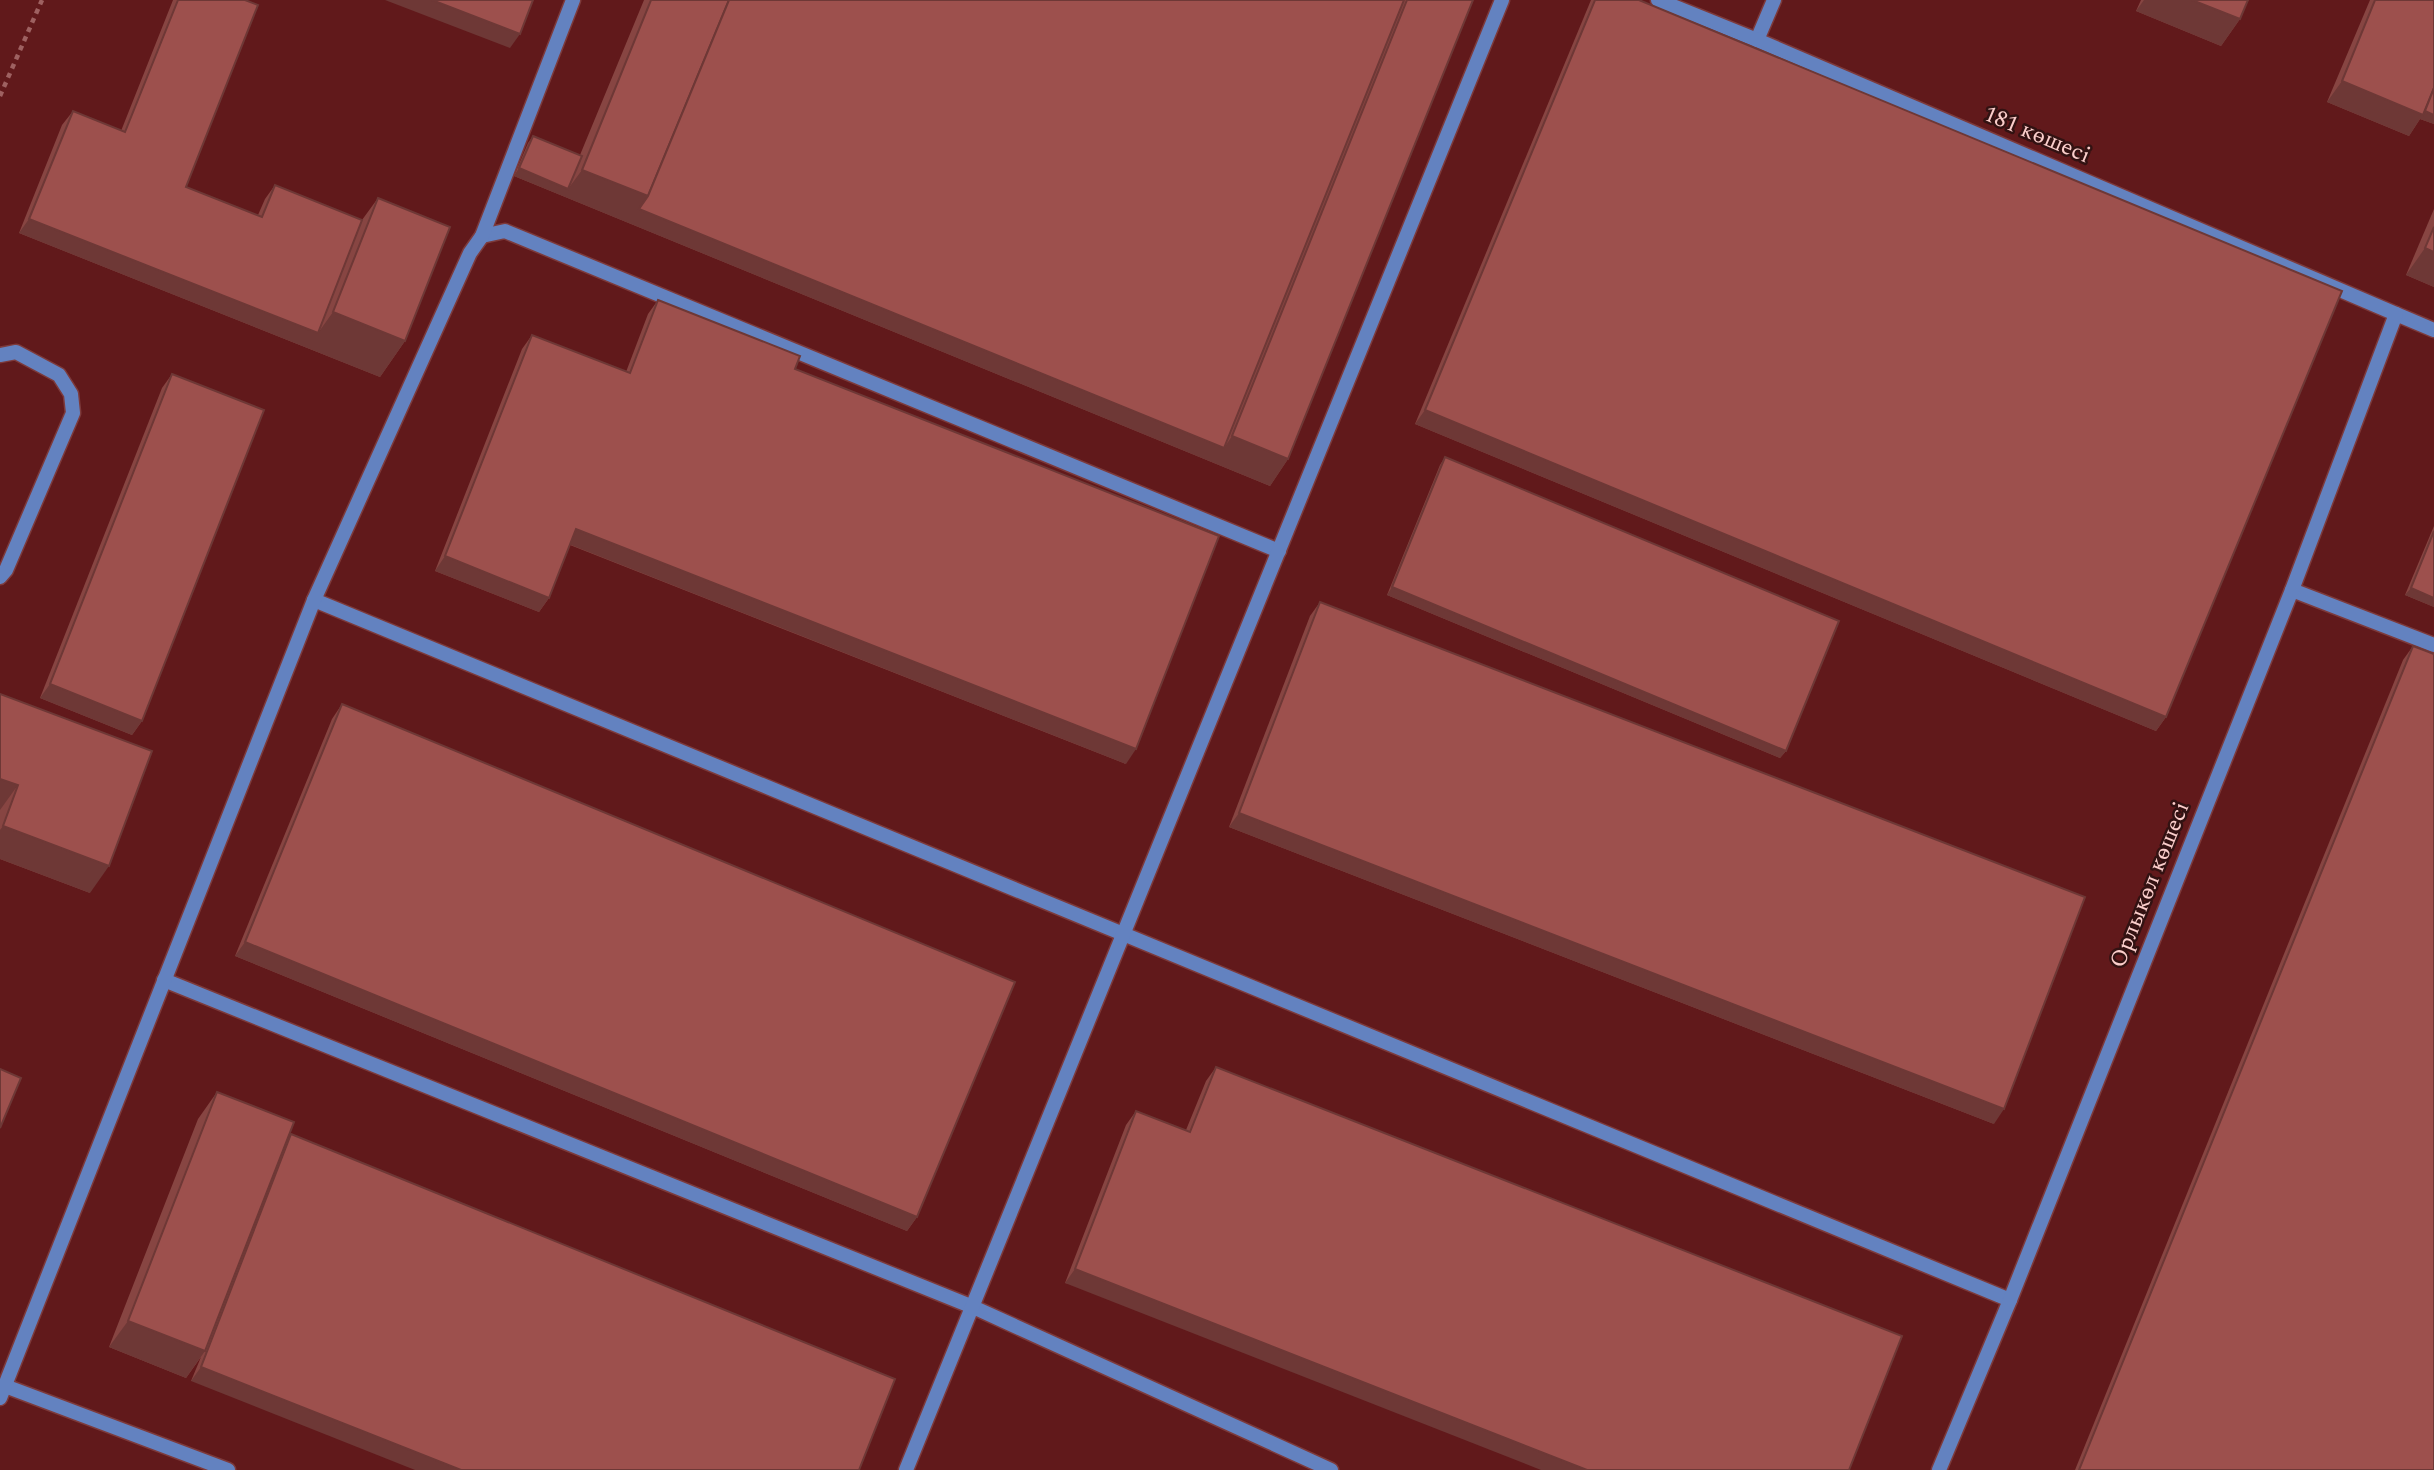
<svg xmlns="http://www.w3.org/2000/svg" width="2434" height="1470" font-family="Spectral,serif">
<rect width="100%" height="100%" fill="#61191b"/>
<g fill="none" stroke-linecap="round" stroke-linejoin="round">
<defs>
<g id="service">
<polyline points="1757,40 1774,0"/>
<polyline points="482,236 505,231 1279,551"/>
<polyline points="2396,314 2434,330"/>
<polyline points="0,355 16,352 59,375 71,394 73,413 6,570 0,577"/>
<polyline points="2292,590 2434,645"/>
<polyline points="314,600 2010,1300"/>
<polyline points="164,980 973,1307 1331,1470"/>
<polyline points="5,1386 228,1470"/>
<polyline points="0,1398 314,600 470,253 482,236 573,0"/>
<polyline points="906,1470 1502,0"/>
</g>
<polyline id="minor" points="1658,0 1757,40 2396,314 2292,590 2010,1300 1939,1470"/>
</defs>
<use href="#service" stroke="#7d3a3b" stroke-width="17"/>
<use href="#minor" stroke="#7d3a3b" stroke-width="17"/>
<polyline stroke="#9e6161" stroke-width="4.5" stroke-dasharray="5 5" stroke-linecap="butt" points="0,96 42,0"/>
<use href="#service" stroke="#6382c0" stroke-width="14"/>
<use href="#minor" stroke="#6382c0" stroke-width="14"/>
</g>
<g fill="#874542">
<polygon points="173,0 245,0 186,187 258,215 265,199 275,185 362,220 378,198 405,341 380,377 19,233 62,125 73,111 121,131"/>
<polygon points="644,0 1473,0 1288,459 1270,486 514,176 528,143 533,136 580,155"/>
<polygon points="1591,0 1639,0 2166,717 2156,731 1415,424"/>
<polygon points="2141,0 2248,0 2240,19 2221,46 2136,11"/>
<polygon points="2370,0 2434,0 2434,124 2420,119 2409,136 2327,102"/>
<polygon points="2434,209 2434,287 2406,275"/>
<polygon points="658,300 795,369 1126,764 570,545 549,598 539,612 435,571 522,349 532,335 626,372 648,314"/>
<polygon points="172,374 142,721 132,735 40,698 162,388"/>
<polygon points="1445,457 1786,751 1780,758 1387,595 1440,465"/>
<polygon points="2434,526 2434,607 2405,595"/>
<polygon points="1320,602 1994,1124 1229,827 1310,616"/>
<polygon points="2413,646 2434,1470 2075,1470 2403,660"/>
<polygon points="0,694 90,893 0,859"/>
<polygon points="342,704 917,1217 907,1231 235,956 332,719"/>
<polygon points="1216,1067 1849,1470 1065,1283 1126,1125 1136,1111 1186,1130 1206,1081"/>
<polygon points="217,1092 287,1141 291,1134 895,1379 191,1381 201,1357 186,1378 109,1347 198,1119"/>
</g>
<g fill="#6e3836">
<polygon points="385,0 432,0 520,34 510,48"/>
<polygon points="2144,0 2192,0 2240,19 2221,46 2136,11"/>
<polygon points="2342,81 2434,115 2434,124 2420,119 2409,136 2327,102"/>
<polygon points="519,168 568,189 582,170 648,196 1224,448 1232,436 1288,459 1270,486 514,176"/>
<polygon points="29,219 318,333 333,312 405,341 380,377 19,233"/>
<polygon points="2425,248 2434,252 2434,287 2406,275"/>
<polygon points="1425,410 2166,717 2156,731 1415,424"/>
<polygon points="576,529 1136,749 1126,764 566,543"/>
<polygon points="445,556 549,598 539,612 435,571"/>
<polygon points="1392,587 1786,751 1780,758 1387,595"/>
<polygon points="2411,588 2434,598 2434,607 2405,595"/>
<polygon points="50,684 142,721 132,735 40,698"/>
<polygon points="0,779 18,785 0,810"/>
<polygon points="1239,813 2004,1109 1994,1124 1229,827"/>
<polygon points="3,826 109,866 90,893 0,859 0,830"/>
<polygon points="245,942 917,1217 907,1231 235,956"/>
<polygon points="1075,1269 1587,1470 1541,1470 1065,1283"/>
<polygon points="128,1321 205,1351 186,1378 109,1347"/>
<polygon points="201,1367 461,1470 415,1470 191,1381"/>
</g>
<g fill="#9d504d" stroke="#6e3836" stroke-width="2">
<polygon points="178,0 245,0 258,5 186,187 262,217 275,185 362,220 318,333 29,219 73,111 125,132"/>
<polygon points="432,0 533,0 520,34"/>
<polygon points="651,0 729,0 648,196 582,170"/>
<polygon points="729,0 1404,0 1224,448 639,209 648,196"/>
<polygon points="1407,0 1473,0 1288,459 1232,436"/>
<polygon points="1595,0 1639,0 2342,291 2166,717 1425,410"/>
<polygon points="2192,0 2248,0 2240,19"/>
<polygon points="2375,0 2434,0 2434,88 2423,115 2342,81"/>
<polygon points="2434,88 2434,115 2425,111"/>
<polygon points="533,136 582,156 568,189 519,168"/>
<polygon points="378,198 450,227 405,341 333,312"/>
<polygon points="2434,227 2434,252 2425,248"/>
<polygon points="658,300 800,356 795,369 1219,536 1136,749 576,529 549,598 445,556 532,335 630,373"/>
<polygon points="172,374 264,410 142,721 50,684"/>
<polygon points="1445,457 1839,621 1786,751 1392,587"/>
<polygon points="2434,531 2434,598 2411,588"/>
<polygon points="1320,602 2085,897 2004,1109 1239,813"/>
<polygon points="2413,646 2434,654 2434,1470 2079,1470"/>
<polygon points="0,694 152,751 109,866 3,826 18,785 0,779"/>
<polygon points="342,704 1015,982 917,1217 245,942"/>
<polygon points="1216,1067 1902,1336 1849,1470 1587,1470 1075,1269 1136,1111 1190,1132"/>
<polygon points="0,1069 21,1078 0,1128"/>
<polygon points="217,1092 294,1122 205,1351 128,1321"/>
<polygon points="291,1134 895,1379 859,1470 461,1470 201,1367"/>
</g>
<g text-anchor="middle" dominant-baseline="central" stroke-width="5" stroke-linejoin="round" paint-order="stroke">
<g font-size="23" fill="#fbcecb" stroke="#321212">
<text transform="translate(2037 135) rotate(23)">181 көшесі</text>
<text transform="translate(2150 885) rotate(-68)">Орлыкөл көшесі</text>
</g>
</g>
</svg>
